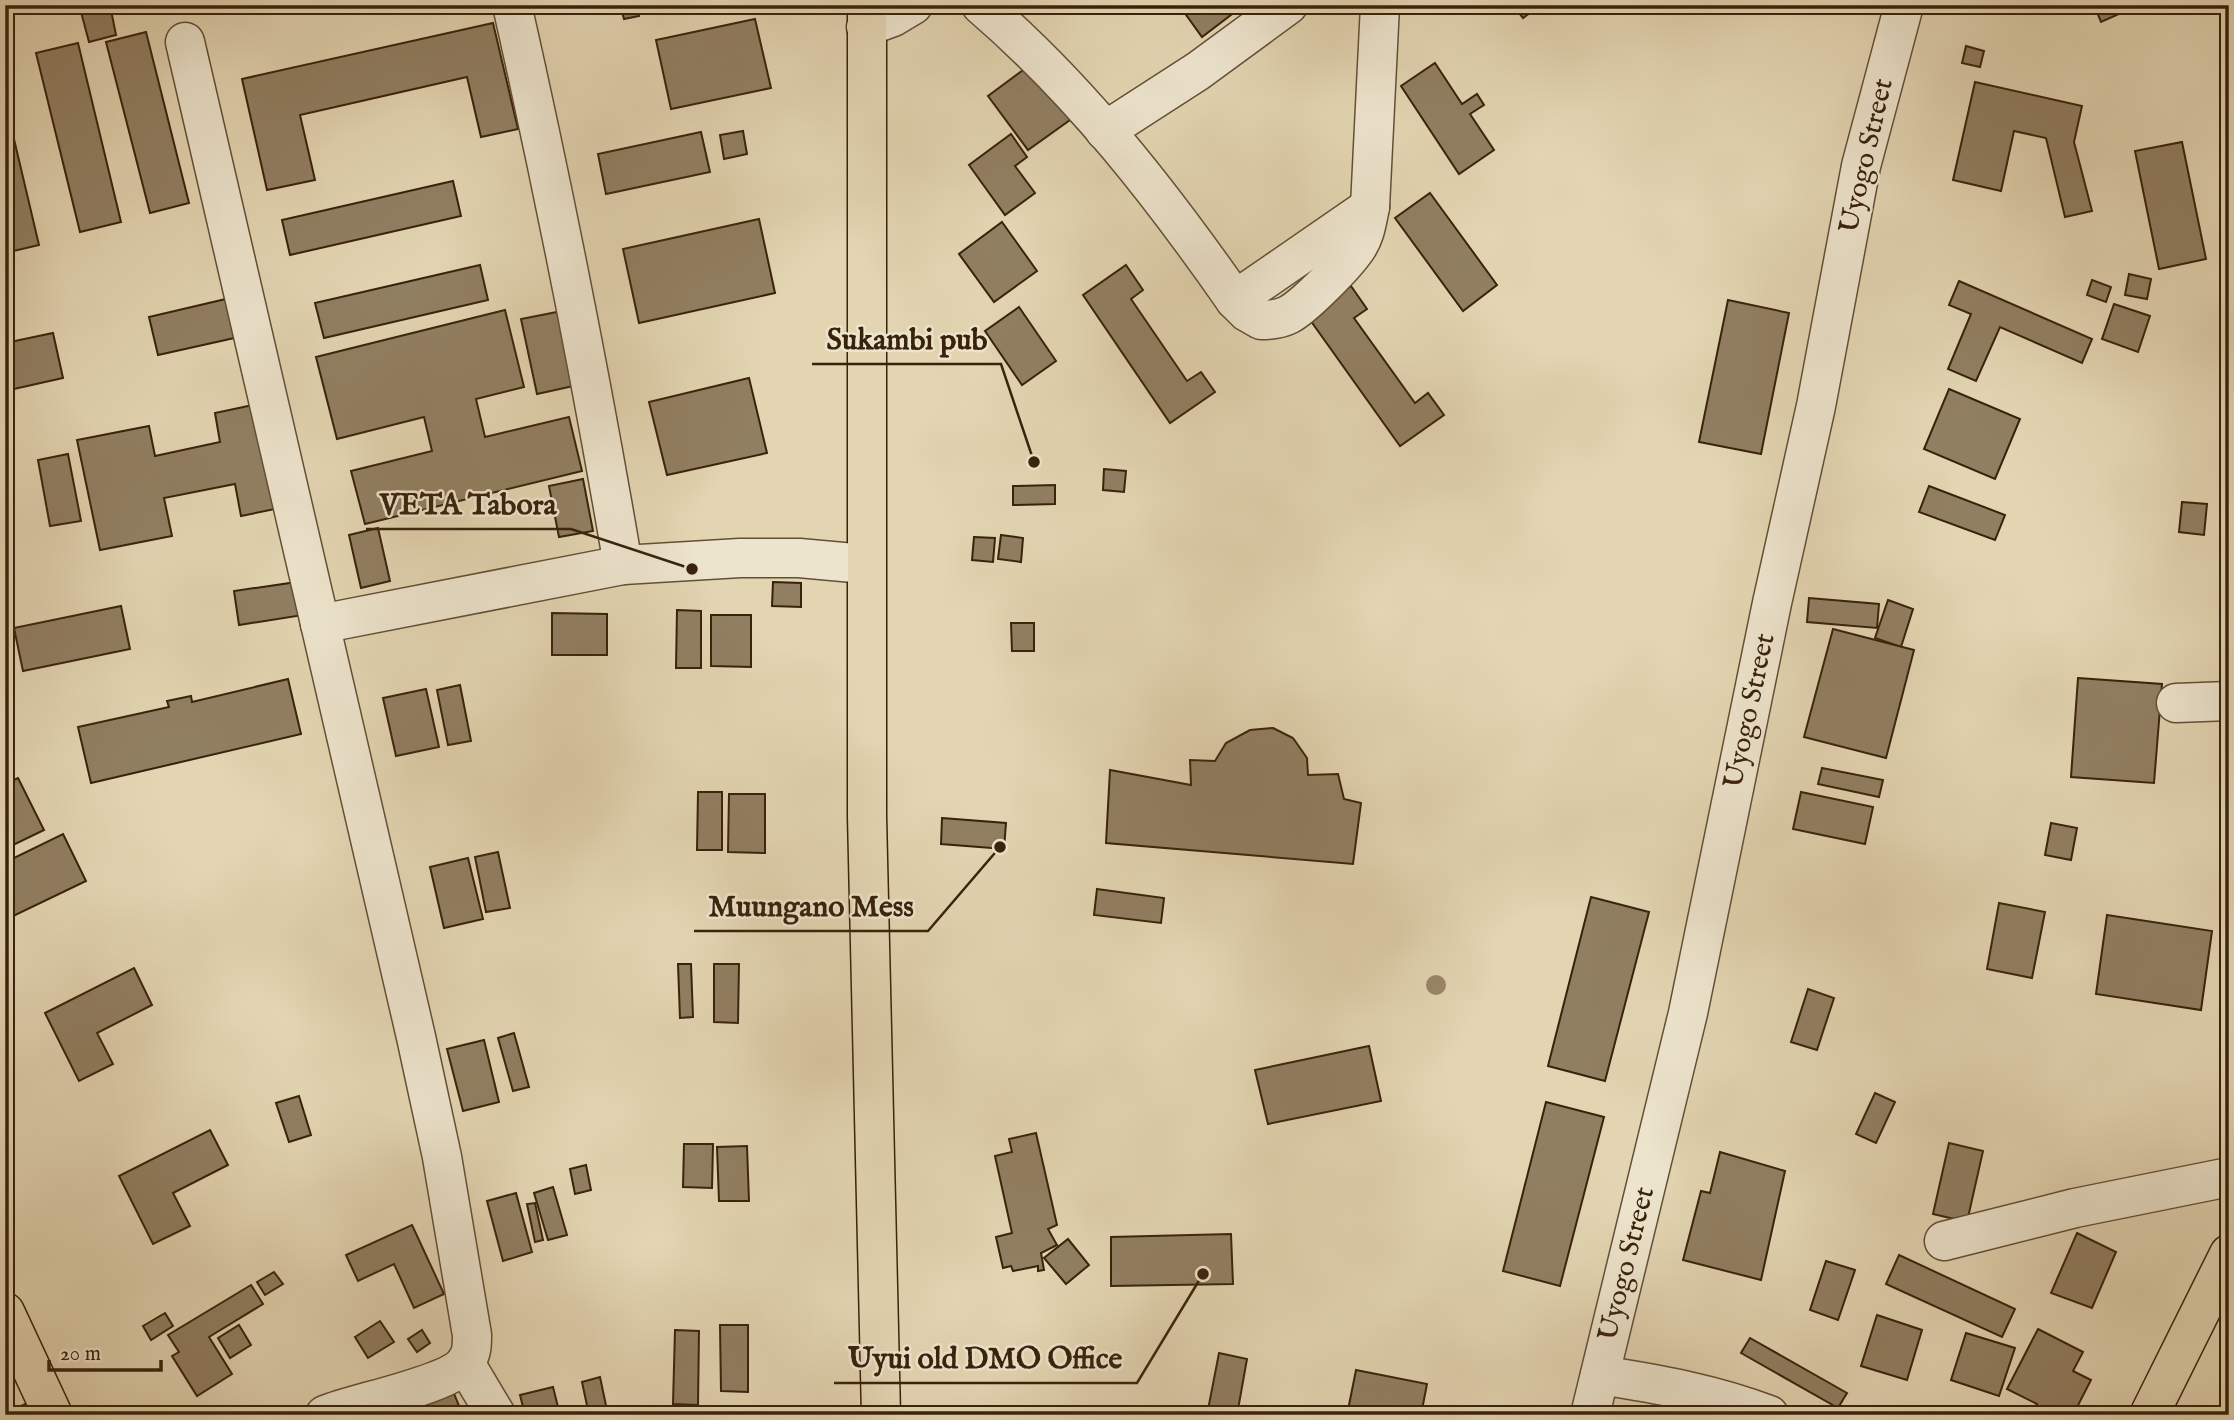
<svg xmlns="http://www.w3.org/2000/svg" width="2234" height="1420" font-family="'IM FELL English',serif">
<rect width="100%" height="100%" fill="#e3d5b2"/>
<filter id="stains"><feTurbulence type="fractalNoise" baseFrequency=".00286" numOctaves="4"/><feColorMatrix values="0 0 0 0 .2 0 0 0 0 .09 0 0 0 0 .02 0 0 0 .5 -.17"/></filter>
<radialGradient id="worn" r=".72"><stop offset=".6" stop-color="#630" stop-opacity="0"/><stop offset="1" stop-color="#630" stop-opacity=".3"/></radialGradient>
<g fill="#917f62" stroke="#38220b" stroke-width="2">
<polygon points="91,5 110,5 116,35 89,42 80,8"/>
<polygon points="620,5 636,5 639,16 624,19"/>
<polygon points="1179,5 1244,5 1202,37"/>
<polygon points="1513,5 1541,5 1523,18"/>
<polygon points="2094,5 2139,5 2101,22"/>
<polygon points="755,19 771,88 671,109 656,40"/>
<polygon points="493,23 518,129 481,137 467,77 300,115 315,180 267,190 242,79"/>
<polygon points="146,32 189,203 150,213 106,42"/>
<polygon points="78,43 121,222 80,232 36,53"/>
<polygon points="1966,46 1984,51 1980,67 1962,63"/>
<polygon points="1435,63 1462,104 1477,94 1484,105 1470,114 1494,150 1459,174 1401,86"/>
<polygon points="1030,65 1070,120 1028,150 988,96"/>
<polygon points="1975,82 2082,106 2074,142 2092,211 2065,217 2046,138 2014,131 2001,191 1953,180"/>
<polygon points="5,101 39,245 5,253"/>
<polygon points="743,131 747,154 724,159 720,135"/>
<polygon points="701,132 710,172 606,194 598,154"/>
<polygon points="1011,134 1027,157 1015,166 1035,193 1005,215 969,165"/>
<polygon points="2182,142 2206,259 2159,269 2135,151"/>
<polygon points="453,181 461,216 290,255 282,220"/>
<polygon points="1430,193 1497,285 1463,311 1395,218"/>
<polygon points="759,219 775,293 639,323 623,249"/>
<polygon points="1002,222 1037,271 994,302 959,254"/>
<polygon points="480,265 488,300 324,338 315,303"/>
<polygon points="1126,265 1143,290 1131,299 1187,381 1201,372 1215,392 1170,423 1083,295"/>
<polygon points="2129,274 2151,279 2147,299 2125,295"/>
<polygon points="2092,280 2111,287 2106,302 2087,295"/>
<polygon points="1959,281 2092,339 2082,363 2000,327 1976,381 1948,369 1971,314 1949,305"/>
<polygon points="1351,286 1367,309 1354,318 1415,403 1428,393 1444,415 1400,446 1308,317"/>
<polygon points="230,298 239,337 158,355 149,317"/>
<polygon points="1728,300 1789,313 1761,454 1699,442"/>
<polygon points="2114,304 2150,316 2138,352 2102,339"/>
<polygon points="1019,307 1056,361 1022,385 985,331"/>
<polygon points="505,310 524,387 476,399 485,437 569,417 582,471 365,524 351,471 432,451 424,417 337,439 316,357"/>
<polygon points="562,311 578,385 537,394 521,319"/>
<polygon points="53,333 63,378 5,391 5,343"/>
<polygon points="749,378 767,453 667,475 649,402"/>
<polygon points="1949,389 2020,419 1995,479 1924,449"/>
<polygon points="253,405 275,509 241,516 235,484 164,498 172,536 100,550 77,440 149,426 155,456 220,442 215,413"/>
<polygon points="68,454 81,521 50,526 38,460"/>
<polygon points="1104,469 1126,471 1124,492 1103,490"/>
<polygon points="583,479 593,531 559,537 549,486"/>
<polygon points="1055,485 1055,504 1013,505 1013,486"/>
<polygon points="1929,486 2005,515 1995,540 1919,512"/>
<polygon points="2182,502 2207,504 2204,535 2179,532"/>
<polygon points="378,528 390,581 361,588 349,535"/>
<polygon points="1001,535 1023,538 1021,562 998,559"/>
<polygon points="974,537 995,538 993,562 972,560"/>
<polygon points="297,582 303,615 239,625 234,591"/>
<polygon points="773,582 801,583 801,607 772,606"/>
<polygon points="1809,598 1879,604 1877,628 1807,622"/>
<polygon points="1888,600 1913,609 1901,647 1875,638"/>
<polygon points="121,606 130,649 23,671 14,628"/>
<polygon points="677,610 701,611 701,668 676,668"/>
<polygon points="552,613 607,614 607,655 552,655"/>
<polygon points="711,615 751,615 751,667 711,666"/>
<polygon points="1011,623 1034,623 1034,651 1012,651"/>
<polygon points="1833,629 1914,650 1886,758 1804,737"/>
<polygon points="2078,678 2162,684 2154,783 2071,777"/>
<polygon points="288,679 301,734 91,783 78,727 169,707 167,701 191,696 192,702"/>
<polygon points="460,685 471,741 448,745 437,690"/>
<polygon points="426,689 439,747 396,756 383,698"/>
<polygon points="1273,728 1293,738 1307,758 1308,775 1338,774 1344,799 1361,803 1353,864 1106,843 1110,770 1191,785 1190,760 1215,761 1226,743 1250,730"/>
<polygon points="1822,768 1883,780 1879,797 1818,784"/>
<polygon points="18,778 44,830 5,849 5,784"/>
<polygon points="698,792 722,792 722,850 697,850"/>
<polygon points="1801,792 1873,807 1865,844 1793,829"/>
<polygon points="729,794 765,794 765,853 728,852"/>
<polygon points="942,818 1006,823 1004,849 941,844"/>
<polygon points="2051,823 2077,828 2071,860 2045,855"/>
<polygon points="63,834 86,881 5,920 5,856 8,861"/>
<polygon points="498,852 510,908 486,912 475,857"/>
<polygon points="468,858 483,919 444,928 430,867"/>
<polygon points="1097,889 1164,898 1161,923 1094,915"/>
<polygon points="1591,897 1649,912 1605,1081 1548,1066"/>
<polygon points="1999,903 2045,912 2032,978 1987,969"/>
<polygon points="2107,915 2212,931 2201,1010 2096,994"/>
<polygon points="678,964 691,964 693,1017 680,1018"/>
<polygon points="714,964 739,964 738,1023 714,1022"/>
<polygon points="134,968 152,1005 97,1033 113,1064 79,1081 45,1013"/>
<polygon points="1808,989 1834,998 1817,1050 1791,1042"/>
<polygon points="514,1033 529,1087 513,1091 498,1038"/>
<polygon points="484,1040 499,1102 463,1111 447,1049"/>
<polygon points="1369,1046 1381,1101 1268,1124 1255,1070"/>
<polygon points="1875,1093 1895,1102 1876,1143 1856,1134"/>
<polygon points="299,1096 311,1135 289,1142 276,1103"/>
<polygon points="1546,1102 1604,1117 1560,1286 1503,1271"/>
<polygon points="210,1130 228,1165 173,1193 190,1226 153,1244 119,1176"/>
<polygon points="1036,1133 1057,1225 1048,1229 1057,1245 1041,1253 1044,1270 1038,1271 1038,1266 1013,1271 1011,1266 1003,1268 996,1237 1012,1233 995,1156 1012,1152 1009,1139"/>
<polygon points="1949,1143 1983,1151 1967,1222 1933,1214"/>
<polygon points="684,1144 713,1144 712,1188 683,1187"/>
<polygon points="747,1146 749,1201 719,1201 717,1147"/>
<polygon points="1720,1152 1785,1171 1761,1280 1683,1260 1701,1191 1710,1193"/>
<polygon points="586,1165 591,1190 575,1194 570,1169"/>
<polygon points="553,1187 567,1235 548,1240 534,1193"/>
<polygon points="516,1193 532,1252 503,1261 487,1201"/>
<polygon points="535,1203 543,1240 535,1242 527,1204"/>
<polygon points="412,1225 444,1294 414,1308 394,1264 358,1281 346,1255"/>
<polygon points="2077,1233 2116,1252 2092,1308 2051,1293"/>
<polygon points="1231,1234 1233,1284 1111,1286 1111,1237"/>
<polygon points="1068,1239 1089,1265 1066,1284 1044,1258"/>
<polygon points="1899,1255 2015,1309 2002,1337 1886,1284"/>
<polygon points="1826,1261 1855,1270 1838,1320 1810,1310"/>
<polygon points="274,1272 283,1284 265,1295 257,1282"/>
<polygon points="251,1285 263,1304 209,1337 232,1374 197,1396 172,1356 179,1352 168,1335"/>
<polygon points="165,1313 173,1326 151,1340 143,1326"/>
<polygon points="1877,1315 1922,1330 1907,1380 1861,1366"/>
<polygon points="380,1321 394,1342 368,1358 355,1337"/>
<polygon points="239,1325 251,1345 230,1358 218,1338"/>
<polygon points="720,1325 748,1325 748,1392 721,1391"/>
<polygon points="2038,1329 2083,1352 2073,1371 2091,1380 2073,1415 2032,1415 2037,1404 2007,1389"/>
<polygon points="422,1330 430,1343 417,1352 408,1339"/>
<polygon points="675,1330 699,1331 698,1405 673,1404"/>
<polygon points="1966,1333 2015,1348 1999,1396 1951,1380"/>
<polygon points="1750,1338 1847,1393 1838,1408 1741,1353"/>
<polygon points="1219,1353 1247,1359 1237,1415 1207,1415"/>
<polygon points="1356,1370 1427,1384 1421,1415 1347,1415"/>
<polygon points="600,1377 608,1415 589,1415 582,1382"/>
<polygon points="553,1387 560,1415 525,1415 520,1395"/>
<polygon points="453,1391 461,1411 452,1415 426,1415 422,1405"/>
<polygon points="25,1404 31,1415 5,1415 5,1414"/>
</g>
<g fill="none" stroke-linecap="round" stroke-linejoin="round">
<defs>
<g id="minor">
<path d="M512,5c42,186 79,372 111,560"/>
<path d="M981,5c99,85 180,189 254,295l12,12 14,8c9,0 19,-1 27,-5 16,-8 58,-51 68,-66 9,-12 11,-27 14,-42l10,-202"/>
<polyline points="866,27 893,17 913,5"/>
<path d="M185,42l231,995 26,120 30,178c0,10 0,18 -6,27 -15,23 -110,40 -141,53"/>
<polyline points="1105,131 1198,71 1288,5"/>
<polyline points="1235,300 1370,207"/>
<polyline points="320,624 623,565 740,558 799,558 865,564"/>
<polyline points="2176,703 2229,701"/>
<polyline points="1944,1241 2075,1208 2229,1177"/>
<polyline points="465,1363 496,1415"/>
<path d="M1600,1375c58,9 114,19 169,40"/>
<polyline points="1590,1415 1688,1013 1772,603 1816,406 1861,166 1904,5"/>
</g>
<g id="major">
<polyline points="867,5 867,816 881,1415"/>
<polyline points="5,1312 53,1415"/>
<polyline points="2149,1415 2229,1254"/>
</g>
</defs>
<use href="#minor" stroke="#634f35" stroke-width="41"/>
<use href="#major" stroke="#38220b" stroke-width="41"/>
<use href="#minor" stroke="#ede4cd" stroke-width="38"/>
<use href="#major" stroke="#e3d5b2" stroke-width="38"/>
</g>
<circle fill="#998769" cx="1436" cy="985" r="10"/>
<g text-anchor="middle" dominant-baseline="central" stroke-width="5" stroke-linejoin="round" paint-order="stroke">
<g font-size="28" fill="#38220b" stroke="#ede4cd">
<text transform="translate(1867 156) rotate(-77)">Uyogo Street</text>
<text transform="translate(1750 711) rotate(-78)">Uyogo Street</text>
<text transform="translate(1627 1264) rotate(-76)">Uyogo Street</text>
</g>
</g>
<path fill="none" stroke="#38220b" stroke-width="2.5" d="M1034 462L1001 364H812M692 569L571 529H366M1000 847L928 931H694M1203 1274L1137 1383H834"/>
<g fill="#38220b" stroke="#ede4cd" stroke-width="2.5">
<circle cx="1034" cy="462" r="7"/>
<circle cx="692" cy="569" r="7"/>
<circle cx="1000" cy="847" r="7"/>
<circle cx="1203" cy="1274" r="7"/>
</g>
<g font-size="30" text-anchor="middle" font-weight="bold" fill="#38220b" stroke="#ede4cd" stroke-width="5" stroke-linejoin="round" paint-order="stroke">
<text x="907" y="349">Sukambi pub</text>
<text x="468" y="514">VETA Tabora</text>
<text x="811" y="916">Muungano Mess</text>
<text x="985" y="1368">Uyui old DMO Office</text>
</g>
<rect width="2234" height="1420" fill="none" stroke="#e3d5b2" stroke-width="28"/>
<rect x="7" y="7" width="2220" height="1406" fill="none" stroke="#38220b" stroke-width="3.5"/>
<rect x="14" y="14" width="2206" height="1392" fill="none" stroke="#38220b" stroke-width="2"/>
<path d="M49 1360v10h112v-10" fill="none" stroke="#38220b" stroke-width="3.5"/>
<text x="60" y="1360" font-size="21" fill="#38220b" stroke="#ede4cd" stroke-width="5" paint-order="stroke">20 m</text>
<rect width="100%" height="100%" filter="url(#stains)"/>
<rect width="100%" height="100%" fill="url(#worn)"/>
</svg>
